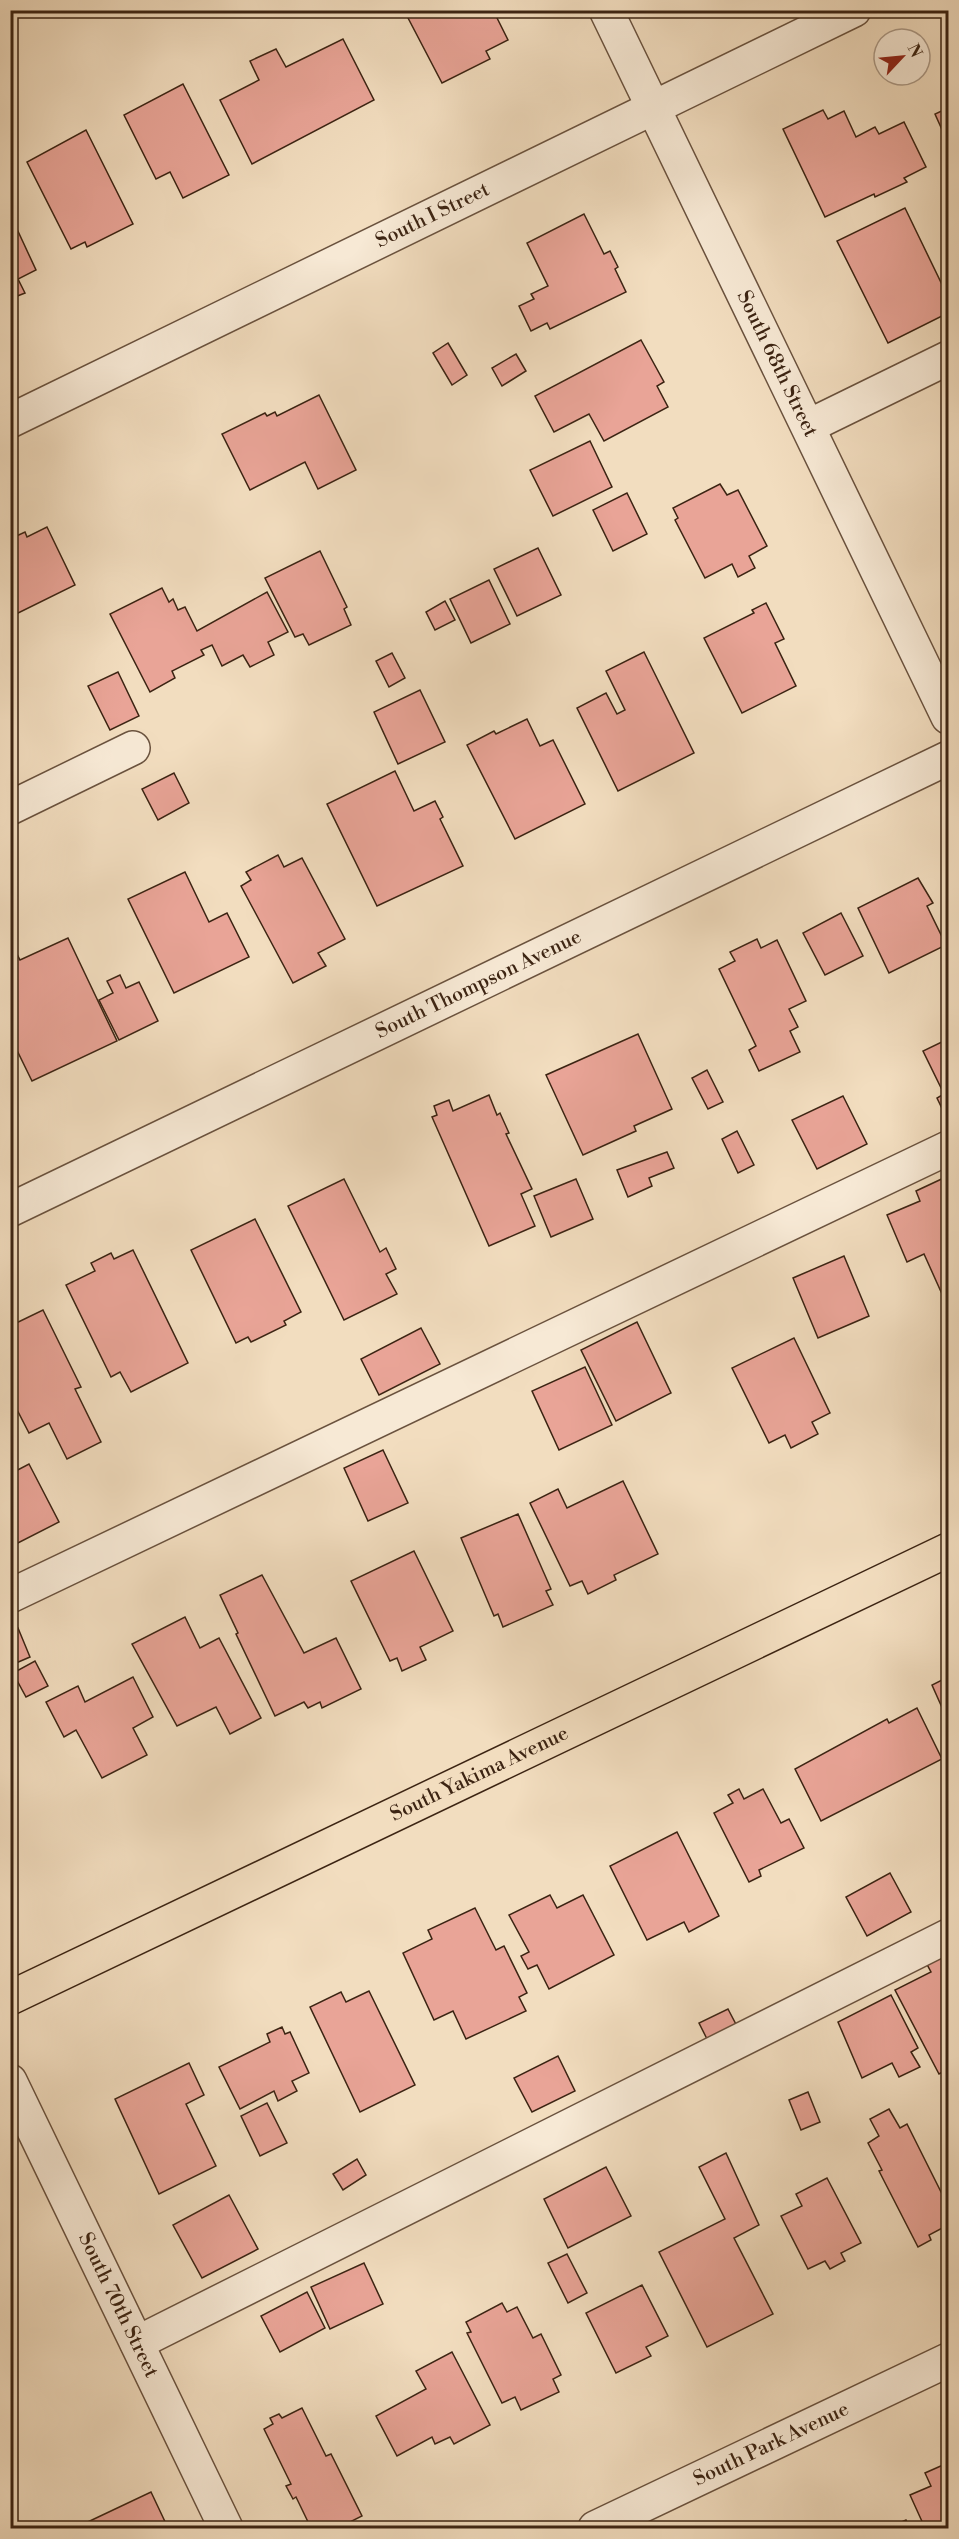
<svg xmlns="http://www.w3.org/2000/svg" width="959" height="2539" font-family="'Libre Bodoni',serif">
<rect width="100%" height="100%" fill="#f2ddbf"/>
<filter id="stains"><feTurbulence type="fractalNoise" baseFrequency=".00333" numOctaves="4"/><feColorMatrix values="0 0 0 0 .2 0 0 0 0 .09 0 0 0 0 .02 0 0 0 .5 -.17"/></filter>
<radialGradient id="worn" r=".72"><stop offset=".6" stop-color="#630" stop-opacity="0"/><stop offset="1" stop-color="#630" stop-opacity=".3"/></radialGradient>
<g fill="#e9a497" stroke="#3c2413" stroke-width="1.5">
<polygon points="416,10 493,10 508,40 486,51 490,59 442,83 407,16"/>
<polygon points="343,39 374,100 252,164 220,100 259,80 250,61 276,49 286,67"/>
<polygon points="183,84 229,175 183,198 170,172 156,179 124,115"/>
<polygon points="948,108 948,143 935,114"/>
<polygon points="823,110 828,119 844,111 856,137 875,127 879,134 904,122 926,167 904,178 907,182 875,197 874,194 825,217 783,129"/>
<polygon points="86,130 133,224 87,247 85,242 71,249 27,162"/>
<polygon points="905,208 948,297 948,313 888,343 837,241"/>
<polygon points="10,214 36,270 18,279 25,293 10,299"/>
<polygon points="584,214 604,254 610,251 618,267 615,269 626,292 550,329 547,323 531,331 519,306 534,299 531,294 548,286 527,243"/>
<polygon points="641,340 664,382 657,386 668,407 604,441 589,414 554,432 535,396"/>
<polygon points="448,343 467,375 452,385 433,353"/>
<polygon points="516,354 526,371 502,386 492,368"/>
<polygon points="319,395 356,470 318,489 305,462 250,490 222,434 265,413 267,416 275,412 277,416"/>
<polygon points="590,441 612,487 553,516 530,470"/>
<polygon points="720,484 727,495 738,490 767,546 749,556 755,568 738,577 732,564 705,578 675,520 678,518 673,508"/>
<polygon points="627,493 647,534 613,551 593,510"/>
<polygon points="47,527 75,585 10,617 10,539 25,532 27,537"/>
<polygon points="538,548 561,595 517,616 494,569"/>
<polygon points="320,551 347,607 344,609 351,625 309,645 303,634 295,637 265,578"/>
<polygon points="489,580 510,624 471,643 450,599"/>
<polygon points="162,588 169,602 173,599 178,610 185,607 197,631 267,592 288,632 268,642 274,655 250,667 243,655 222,666 212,645 201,650 204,655 172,671 175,678 150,692 110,614"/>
<polygon points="445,601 455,620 435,630 426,612"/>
<polygon points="766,603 784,639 775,643 796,686 742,713 704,638 754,613 752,610"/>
<polygon points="644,652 694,753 618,791 577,708 606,693 617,714 625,710 606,671"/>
<polygon points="392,653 405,678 389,687 376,661"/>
<polygon points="118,672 139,716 110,730 88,686"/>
<polygon points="420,690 445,742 398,764 374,712"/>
<polygon points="527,719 540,746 553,740 585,804 515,839 467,745 494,731 496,734"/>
<polygon points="395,771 414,811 435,801 443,817 440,819 463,866 377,906 327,804"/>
<polygon points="174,773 189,803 158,820 142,789"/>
<polygon points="278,855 284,867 302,858 345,939 318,953 326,966 293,983 241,886 251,880 246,872"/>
<polygon points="185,872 209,922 227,913 249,957 174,993 128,899"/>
<polygon points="918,878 933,903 927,906 946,945 889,973 858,908"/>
<polygon points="841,913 863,956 825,975 803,933"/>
<polygon points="68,938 117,1041 32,1081 10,1036 10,1008 17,1004 10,990 10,952 15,950 20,960"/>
<polygon points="757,939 761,948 777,940 806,1001 789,1009 798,1027 790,1031 800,1052 759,1071 749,1050 756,1046 719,969 735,961 730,952"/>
<polygon points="120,975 126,988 139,982 158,1021 119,1040 99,1000 113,993 107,981"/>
<polygon points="638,1034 672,1109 634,1126 636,1131 583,1155 546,1075"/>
<polygon points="948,1039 948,1121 937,1098 944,1094 923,1051"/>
<polygon points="707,1070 723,1102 708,1109 692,1078"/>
<polygon points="489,1095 497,1115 500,1113 509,1133 506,1134 532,1189 521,1194 535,1226 489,1246 432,1117 437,1115 434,1106 449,1100 453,1111"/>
<polygon points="843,1096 867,1144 817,1169 792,1120"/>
<polygon points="737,1131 754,1165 738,1173 722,1139"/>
<polygon points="667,1152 674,1168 649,1178 652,1186 628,1197 617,1170"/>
<polygon points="948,1176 948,1291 942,1294 924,1254 907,1262 887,1215 920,1201 916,1191"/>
<polygon points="344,1179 380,1252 386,1248 396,1269 386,1274 397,1294 344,1320 288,1206"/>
<polygon points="576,1179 593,1219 551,1237 534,1196"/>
<polygon points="255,1219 301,1312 284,1321 286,1325 251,1342 248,1337 236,1343 191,1250"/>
<polygon points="133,1250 188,1363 131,1392 120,1372 111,1377 66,1285 95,1271 91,1263 111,1253 114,1259"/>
<polygon points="844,1256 869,1316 818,1338 793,1278"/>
<polygon points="43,1310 81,1387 75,1389 101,1442 67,1459 49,1423 29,1433 10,1396 10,1326"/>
<polygon points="637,1322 671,1393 616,1421 581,1350"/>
<polygon points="421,1328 440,1364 379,1395 361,1359"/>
<polygon points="794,1338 830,1413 812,1422 818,1434 791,1448 785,1435 769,1443 732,1368"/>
<polygon points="585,1367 612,1425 559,1450 532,1391"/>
<polygon points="383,1450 408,1503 368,1521 344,1468"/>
<polygon points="29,1464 59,1522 10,1547 10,1474"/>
<polygon points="623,1481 658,1554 614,1575 616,1580 588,1594 582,1581 570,1586 530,1503 558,1489 567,1508"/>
<polygon points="518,1514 551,1589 546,1591 553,1605 503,1627 498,1614 494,1616 461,1538"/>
<polygon points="414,1551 453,1631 420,1647 426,1660 402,1671 397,1658 390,1661 351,1581"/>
<polygon points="262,1575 304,1653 336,1638 361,1689 322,1708 320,1702 308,1708 304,1702 275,1716 236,1634 238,1633 220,1595"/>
<polygon points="185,1617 200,1648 219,1638 261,1718 230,1734 216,1707 177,1726 132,1644"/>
<polygon points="18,1628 30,1657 16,1663 10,1651 10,1632"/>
<polygon points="35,1661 48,1686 26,1697 13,1673"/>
<polygon points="133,1677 153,1717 133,1728 147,1755 102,1778 76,1730 64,1737 46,1702 78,1686 85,1702"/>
<polygon points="948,1677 948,1721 932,1685"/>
<polygon points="917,1708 942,1759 821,1821 795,1769 887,1719 889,1723"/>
<polygon points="739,1789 744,1799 763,1789 781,1823 789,1819 804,1848 759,1870 761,1876 749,1882 714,1813 733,1803 728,1795"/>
<polygon points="677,1832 719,1916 689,1932 684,1922 647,1940 610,1866"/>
<polygon points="890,1873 911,1912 867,1936 846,1897"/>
<polygon points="550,1895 557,1908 583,1895 614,1955 549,1989 537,1965 528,1969 521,1956 529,1952 509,1915"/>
<polygon points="475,1908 496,1950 504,1946 527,1993 519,1997 526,2011 466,2039 453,2011 434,2020 403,1953 432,1939 428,1930"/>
<polygon points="941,1948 948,1962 948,2069 939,2074 895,1990 931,1972 923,1957"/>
<polygon points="369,1991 415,2085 360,2112 310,2007 341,1992 346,2002"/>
<polygon points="891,1995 918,2048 911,2052 920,2067 899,2077 892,2063 862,2078 838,2022"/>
<polygon points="728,2009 740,2032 711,2047 699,2023"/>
<polygon points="282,2027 285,2034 290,2032 309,2073 292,2081 297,2091 278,2101 274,2091 240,2109 219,2067 270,2042 267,2034"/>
<polygon points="558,2056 575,2091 532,2112 514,2078"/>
<polygon points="189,2063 204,2095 186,2104 216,2166 159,2194 115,2099"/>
<polygon points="808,2092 820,2122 801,2130 789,2100"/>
<polygon points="267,2103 287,2143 260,2156 241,2116"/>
<polygon points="889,2109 900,2128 907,2124 948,2206 948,2225 929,2235 931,2240 918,2247 879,2171 882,2170 868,2143 879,2136 870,2119"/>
<polygon points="726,2153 759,2225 734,2238 773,2314 707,2347 659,2252 725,2219 699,2167"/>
<polygon points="357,2159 366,2175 343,2190 333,2174"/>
<polygon points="606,2167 631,2216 568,2248 544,2199"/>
<polygon points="827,2178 861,2243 841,2253 845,2261 830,2269 825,2261 808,2269 781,2216 802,2206 796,2194"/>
<polygon points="229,2195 258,2249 202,2278 173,2225"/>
<polygon points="567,2254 587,2293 568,2303 548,2263"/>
<polygon points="364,2263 383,2304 330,2329 311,2287"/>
<polygon points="642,2285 668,2336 646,2347 651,2356 616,2373 586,2313"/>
<polygon points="307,2292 325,2328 280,2352 261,2316"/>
<polygon points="502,2303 507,2312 517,2307 533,2338 541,2334 561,2375 553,2379 559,2392 521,2410 515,2397 502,2403 467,2333 471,2332 466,2322"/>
<polygon points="452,2352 490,2425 454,2444 450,2437 435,2444 432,2437 397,2456 376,2416 426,2389 416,2371"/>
<polygon points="302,2408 326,2456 331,2454 362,2516 338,2528 311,2528 296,2497 293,2499 286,2486 291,2484 264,2429 273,2424 270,2418 279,2414 282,2418"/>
<polygon points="943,2465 948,2475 948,2528 925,2528 910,2495 931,2486 925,2473"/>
<polygon points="151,2492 168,2528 75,2528"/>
<polygon points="906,2520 910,2528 888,2528"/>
</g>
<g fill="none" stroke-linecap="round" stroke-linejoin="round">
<defs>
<g id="minor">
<path id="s1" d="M606,10l342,707"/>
<path id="s2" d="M10,421l844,-411"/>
<polyline points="809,426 948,358"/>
<polyline points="10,808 133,748"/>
<path id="s3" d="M10,1210l938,-452"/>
<polyline points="10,1596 948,1148"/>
<path id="s4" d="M10,2081l216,447"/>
<polyline points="137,2343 948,1936"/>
<path id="s5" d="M595,2528l353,-168"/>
</g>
<g id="major">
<path id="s6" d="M10,1998l938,-448"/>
</g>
</defs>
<use href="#minor" stroke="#6a523e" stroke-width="36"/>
<use href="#major" stroke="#3c2413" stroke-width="36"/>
<use href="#minor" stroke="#f7e9d5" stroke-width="33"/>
<use href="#major" stroke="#f2ddbf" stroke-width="33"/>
</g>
<g text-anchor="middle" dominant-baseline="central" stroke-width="4.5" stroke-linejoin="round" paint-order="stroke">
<g font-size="20" fill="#3c2413" stroke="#f7e9d5">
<text stroke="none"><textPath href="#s2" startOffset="470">South I Street</textPath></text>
<text stroke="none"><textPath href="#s1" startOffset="393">South 68th Street</textPath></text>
<text stroke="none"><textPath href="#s3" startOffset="520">South Thompson Avenue</textPath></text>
<text stroke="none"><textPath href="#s6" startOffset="520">South Yakima Avenue</textPath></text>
<text stroke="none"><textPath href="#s4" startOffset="249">South 70th Street</textPath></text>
<text stroke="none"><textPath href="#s5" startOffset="195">South Park Avenue</textPath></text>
</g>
</g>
<rect width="959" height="2539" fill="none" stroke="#f2ddbf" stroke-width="36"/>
<rect x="12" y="12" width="935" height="2515" fill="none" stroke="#3c2413" stroke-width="3"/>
<rect x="18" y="18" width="923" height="2503" fill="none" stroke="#3c2413" stroke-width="1.5"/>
<g transform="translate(902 57) rotate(64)"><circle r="28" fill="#f7e9d5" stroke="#ac9a87" stroke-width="1.5"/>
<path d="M0-4.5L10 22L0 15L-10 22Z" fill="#8f2418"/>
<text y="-9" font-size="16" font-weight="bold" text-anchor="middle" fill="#3c2413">N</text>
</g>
<rect width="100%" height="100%" filter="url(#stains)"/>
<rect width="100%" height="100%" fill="url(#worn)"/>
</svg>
